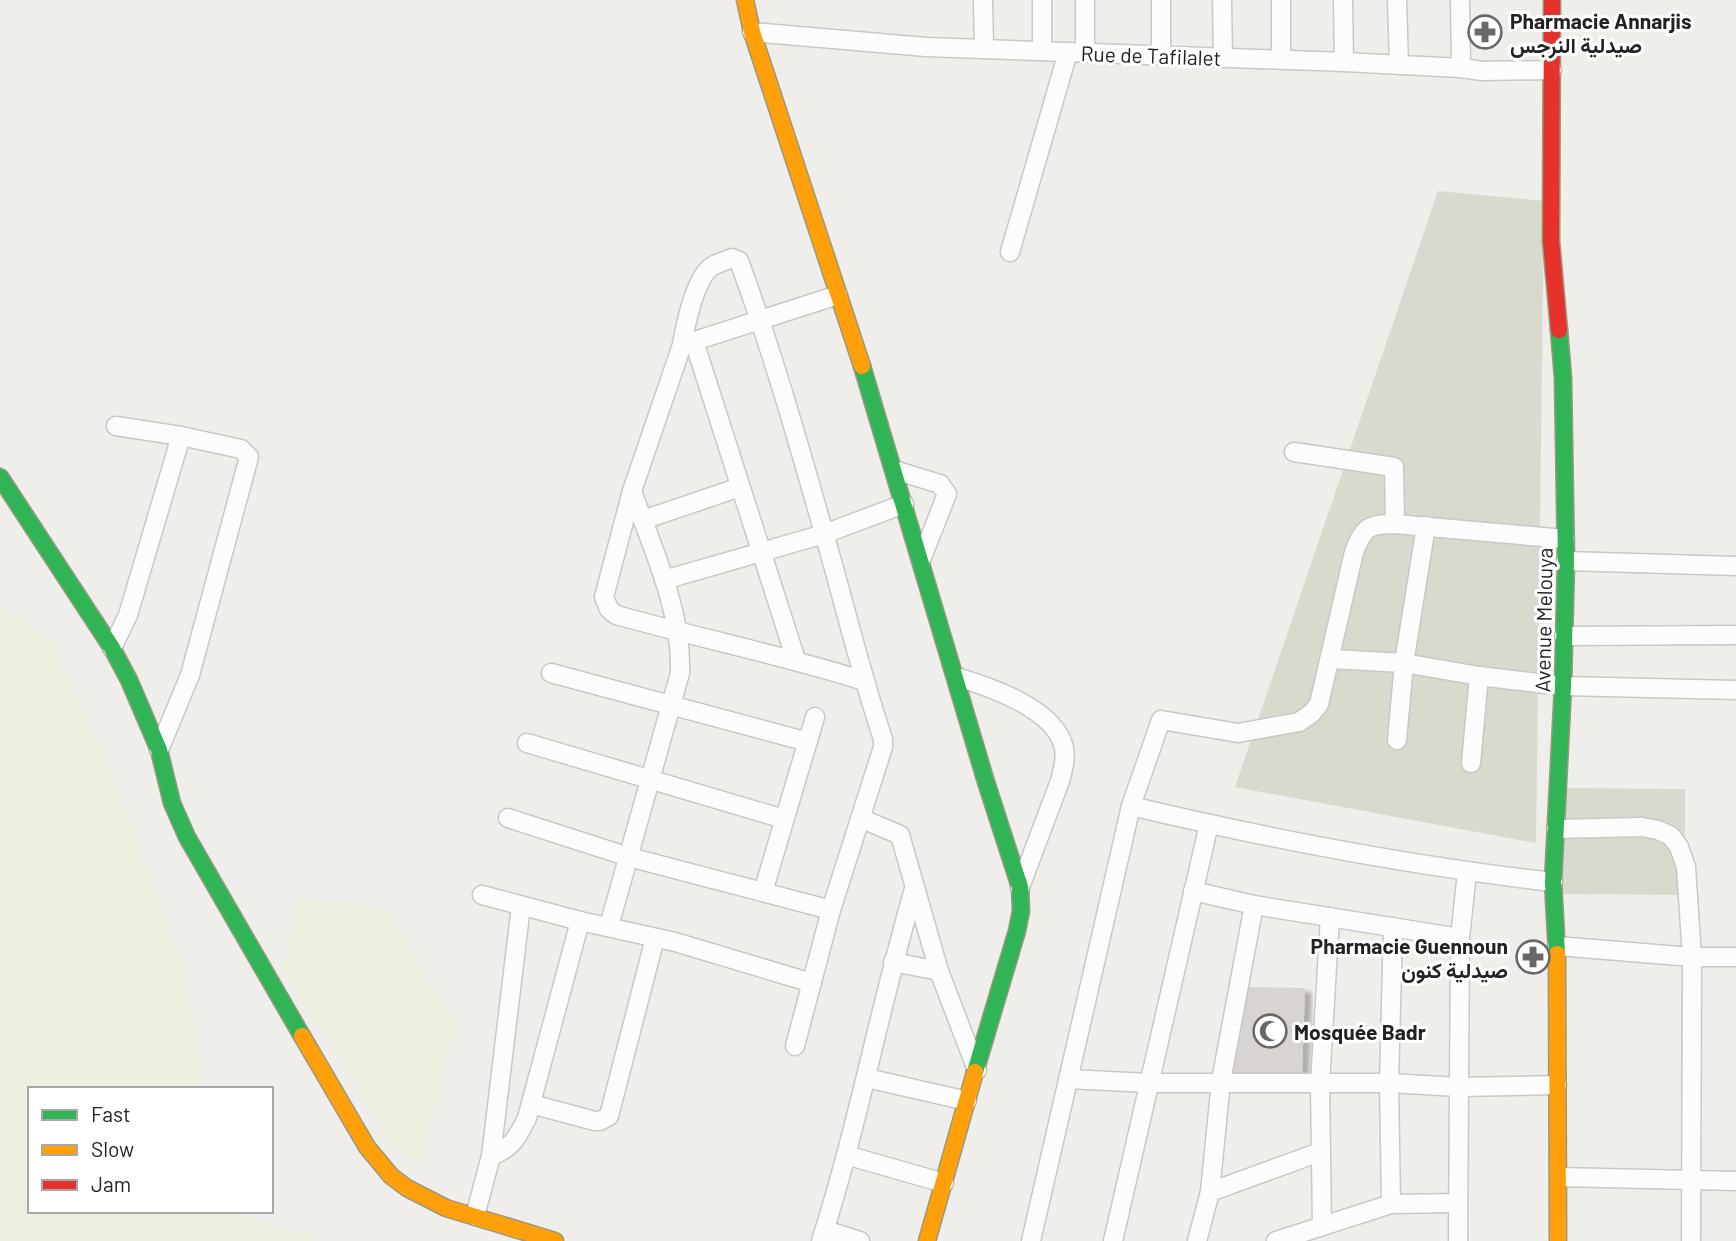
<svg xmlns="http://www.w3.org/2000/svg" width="1736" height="1241" font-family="Barlow,Vazirmatn,sans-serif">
<defs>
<filter id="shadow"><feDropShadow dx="7" dy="4" stdDeviation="2" flood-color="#0004"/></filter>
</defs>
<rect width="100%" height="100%" fill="#f0eeeb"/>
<g fill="#d9d9cd">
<polygon points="1438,191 1544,201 1536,843 1235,787"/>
<polygon points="1560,788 1685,789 1685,895 1559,894"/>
</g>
<g fill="#efefdf">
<polygon points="0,605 54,642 130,819 186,975 205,1089 30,1089 30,1211 229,1211 312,1236 313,1241 0,1241"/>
<polygon points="301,897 383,907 457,1025 422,1161 389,1145 352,1077 281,967"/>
</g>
<polygon fill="#d7d4d2" filter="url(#shadow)" points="1244,987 1305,988 1302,1074 1227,1075"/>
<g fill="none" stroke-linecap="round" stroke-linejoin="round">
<defs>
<g id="street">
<polyline points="983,0 984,49"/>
<polyline points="1085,0 1085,52"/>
<polyline points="1161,0 1161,55"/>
<polyline points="1222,0 1223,58"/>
<polyline points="1343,0 1344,62"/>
<polyline points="1397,0 1399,65"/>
<polyline points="1460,0 1461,68"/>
<polyline points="752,32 926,47 1344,62 1461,68 1482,71 1552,70"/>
<polyline points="1042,51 1042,0"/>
<polyline points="1281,60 1281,0"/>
<polyline points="1010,252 1068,52"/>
<path d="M838,295l-156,50 -50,146 -28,106 5,12 7,6c83,23 166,40 248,66"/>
<polyline points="694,341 796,660"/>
<path d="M682,345c3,-19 13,-66 29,-78 6,-4 14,-6 21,-9l7,3c33,89 59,181 85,272 20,69 36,138 59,206v8l-52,163 -36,136"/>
<polyline points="116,426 181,436 241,449 249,457 190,675 159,750"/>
<polyline points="1294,452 1394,467 1395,524"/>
<polyline points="894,470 940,484 947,494 921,560"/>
<polyline points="643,520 740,487"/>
<polyline points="1566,561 1736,566"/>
<polyline points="664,580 824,534 904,504"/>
<polyline points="1564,636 1736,635"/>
<polyline points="112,648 128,615 181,436"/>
<polyline points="1331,659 1404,663 1479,676 1563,686 1736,690"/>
<polyline points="551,673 808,742"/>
<path d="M957,677c33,10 99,32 107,71 2,11 -1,22 -4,33l-40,106"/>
<polyline points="1397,740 1404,663 1426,526"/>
<polyline points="527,743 784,819"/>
<polyline points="1471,763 1479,676"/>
<path d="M1131,806c139,33 280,60 422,76"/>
<polyline points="508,818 629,857 831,910"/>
<polyline points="860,818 900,835 939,971 977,1070"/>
<polyline points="1556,829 1642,827 1658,830 1671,836 1679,847 1686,867 1692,957 1691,1241"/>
<polyline points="1193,891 1254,905 1460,938"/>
<polyline points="763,892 815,717"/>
<polyline points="482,895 580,921 675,942 812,983"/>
<path d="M609,926l71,-253c2,-63 -27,-123 -48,-182"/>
<polyline points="1557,946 1692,957 1736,957"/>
<polyline points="893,962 939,971"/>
<polyline points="867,1078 967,1101"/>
<polyline points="1068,1079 1149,1083 1389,1083 1459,1087 1557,1085"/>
<polyline points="531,1104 595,1121 600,1121 609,1116 655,938"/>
<polyline points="846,1155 944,1183"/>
<path d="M491,1156c22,-9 25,-17 36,-38l53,-197"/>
<polyline points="1559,1177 1736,1181"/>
<polyline points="1210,1192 1320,1152"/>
<polyline points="1391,1204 1389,1083 1393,927"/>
<polyline points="475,1216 491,1156 521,906"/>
<polyline points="1322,1226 1320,1084 1330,917"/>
<polyline points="825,1230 860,1241"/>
<path d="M821,1241c37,-116 59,-235 93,-352"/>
<path d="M1031,1241l100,-435 30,-86 77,13 61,-11 13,-9 7,-9 35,-152c10,-25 14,-28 41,-28l170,15"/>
<polyline points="1113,1241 1209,824"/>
<polyline points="1197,1241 1210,1192 1221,1081 1254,905"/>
<polyline points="1276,1241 1391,1204 1458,1203"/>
<polyline points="1458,1241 1460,938 1467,872"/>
</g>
<g id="fast">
<polyline points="862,366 986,782 1020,887 1021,911 1017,931 975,1072"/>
<polyline points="0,477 112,648 129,680 159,750 172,803 187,837 302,1036"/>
<polyline points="1557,954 1553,882 1563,686 1566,561 1563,378 1559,330"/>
</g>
<g id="slow">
<polyline points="745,0 752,32 862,366"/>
<polyline points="1557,954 1558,1241"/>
<polyline points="302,1036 367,1147 391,1176 407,1188 446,1208 555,1241"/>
<polyline points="927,1241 975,1072"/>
</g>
<polyline id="jam" points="1552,0 1551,241 1559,330"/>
</defs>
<use href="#street" stroke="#c9c8c7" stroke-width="21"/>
<use href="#fast" stroke="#999a82" stroke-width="19"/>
<use href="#slow" stroke="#999a82" stroke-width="19"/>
<use href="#jam" stroke="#999a82" stroke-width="19"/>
<use href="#street" stroke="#fdfcfc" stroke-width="18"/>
<use href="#fast" stroke="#30b455" stroke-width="16"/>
<use href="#slow" stroke="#ff9f0a" stroke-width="16"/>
<use href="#jam" stroke="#e5322d" stroke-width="16"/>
</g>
<defs>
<symbol id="pharmacy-ring" viewBox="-11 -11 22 22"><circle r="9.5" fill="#fff" stroke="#6a6968" stroke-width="1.5"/><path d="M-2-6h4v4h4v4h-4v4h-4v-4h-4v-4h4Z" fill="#6a6968"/></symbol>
<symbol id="mosque-ring" viewBox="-11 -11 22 22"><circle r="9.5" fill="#fff" stroke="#6a6968" stroke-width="1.5"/><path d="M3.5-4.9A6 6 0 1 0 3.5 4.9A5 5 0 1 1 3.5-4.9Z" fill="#6a6968"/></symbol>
</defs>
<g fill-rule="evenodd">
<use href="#pharmacy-ring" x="1466" y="13" width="38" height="38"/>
<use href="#pharmacy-ring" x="1514" y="938" width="38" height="38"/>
<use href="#mosque-ring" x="1251" y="1012" width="38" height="38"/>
</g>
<g text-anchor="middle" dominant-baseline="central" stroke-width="6" stroke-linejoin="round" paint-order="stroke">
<g font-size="21" font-weight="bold" fill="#222" stroke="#fff" text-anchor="start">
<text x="1510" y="20">Pharmacie Annarjis<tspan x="1510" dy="24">صيدلية النرجس</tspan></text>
<text x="1508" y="945" text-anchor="end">Pharmacie Guennoun<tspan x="1508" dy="24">صيدلية كنون</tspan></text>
<text x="1294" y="1031">Mosquée Badr</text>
</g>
<g font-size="21" fill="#222" stroke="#fff">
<text transform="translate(1151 55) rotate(2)">Rue de Tafilalet</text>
<text transform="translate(1543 620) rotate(-89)">Avenue Melouya</text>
</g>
</g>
<rect x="28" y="1087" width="245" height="126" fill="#ffffff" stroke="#a7a7a7" stroke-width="2"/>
<rect x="42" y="1110" width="35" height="10" fill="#30b455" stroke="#a7a7a7" stroke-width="2"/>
<text x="91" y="1122" font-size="21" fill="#222222">Fast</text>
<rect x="42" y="1145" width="35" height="10" fill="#ff9f0a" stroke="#a7a7a7" stroke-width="2"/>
<text x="91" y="1157" font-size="21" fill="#222222">Slow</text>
<rect x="42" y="1180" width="35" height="10" fill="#e5322d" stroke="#a7a7a7" stroke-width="2"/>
<text x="91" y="1192" font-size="21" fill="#222222">Jam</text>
</svg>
